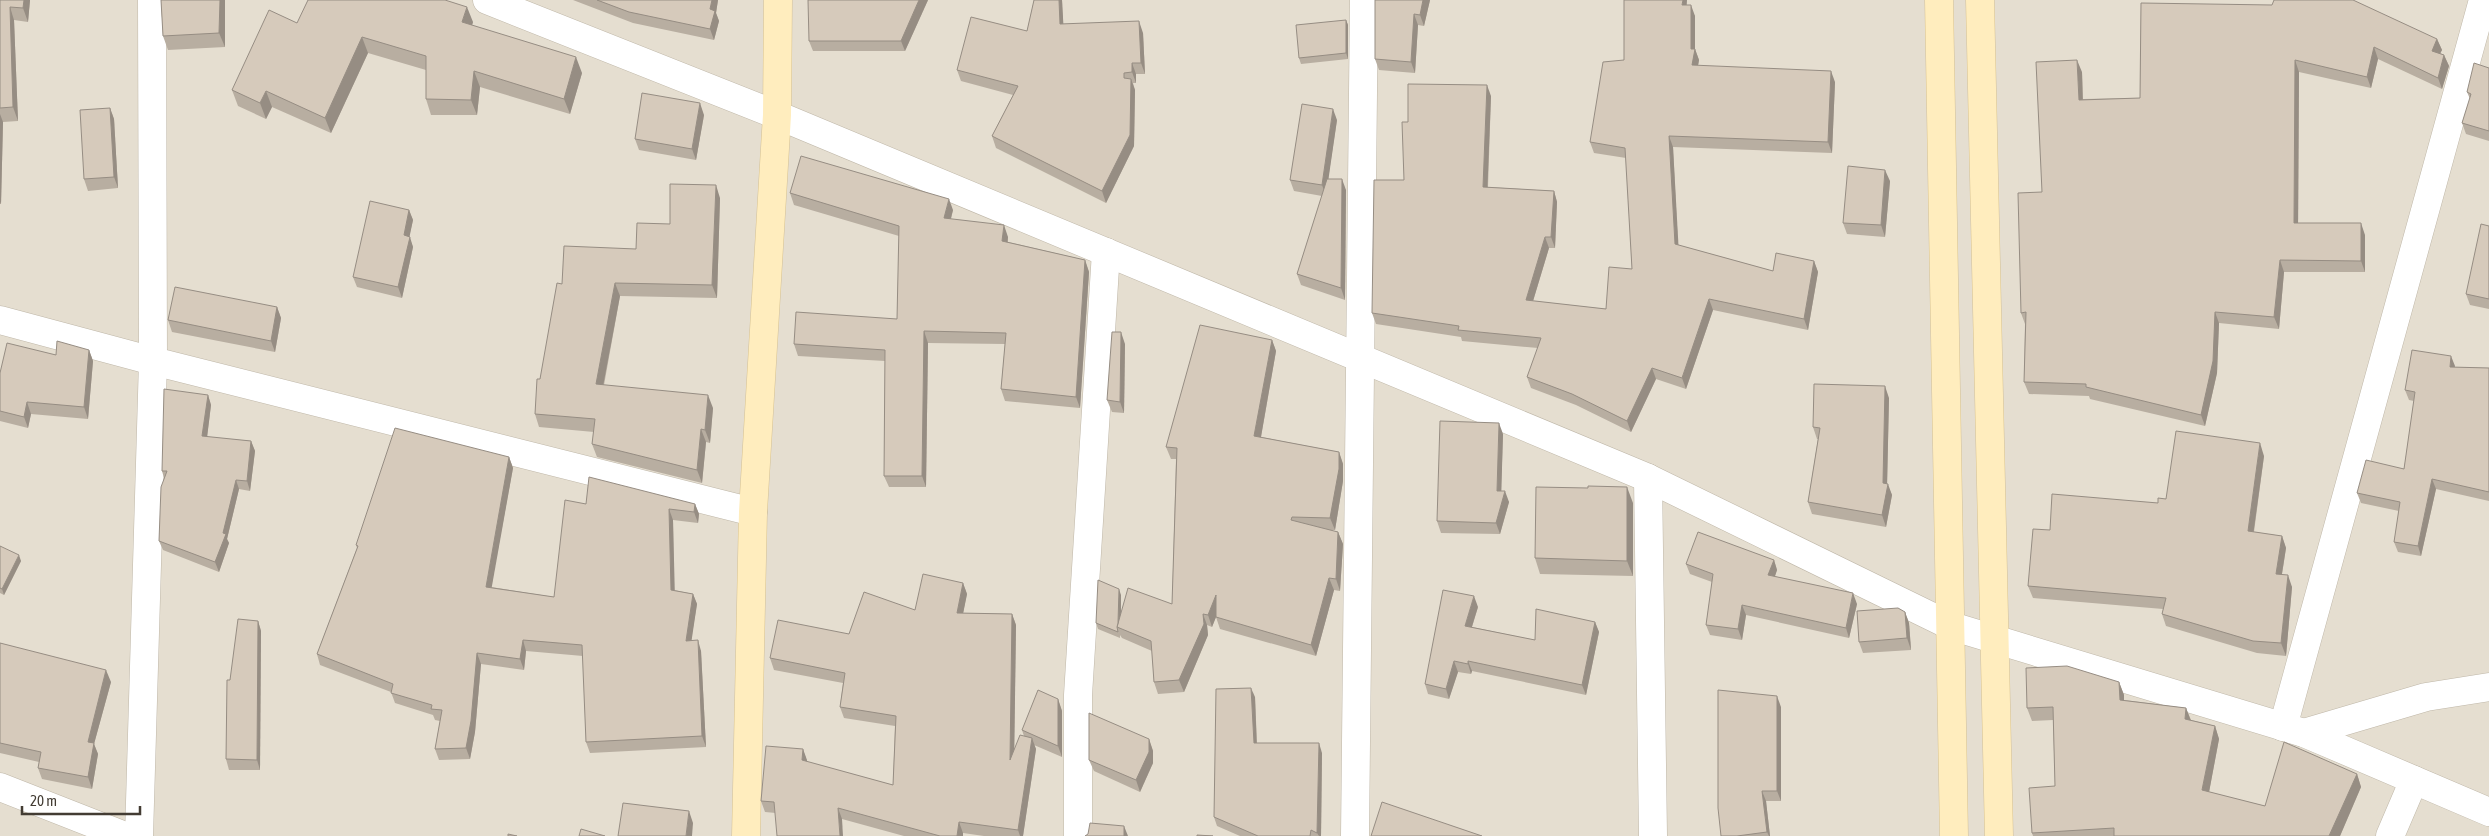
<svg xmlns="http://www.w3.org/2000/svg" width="2489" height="836" font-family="'Asap Condensed',sans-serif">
<rect width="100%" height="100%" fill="#f1ece2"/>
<rect fill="#e5ded0" x="0" y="0" width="2489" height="836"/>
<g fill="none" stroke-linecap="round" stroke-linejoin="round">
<defs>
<g id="street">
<polyline points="487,0 777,115 1648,478 1951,626 2304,733 2489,812"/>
<polyline points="0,320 153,361 753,512"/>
<polyline points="1648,478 1653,836"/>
<polyline points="2283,727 2483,0"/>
<polyline points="2304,733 2426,697 2489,687"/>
<polyline points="0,787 125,836"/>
<polyline points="139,836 153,361 152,0"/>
<polyline points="1078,836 1078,695 1106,252"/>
<polyline points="1355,836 1364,0"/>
<polyline points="2390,836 2414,780"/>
</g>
<g id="secondary">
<polyline points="1939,0 1954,836"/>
<polyline points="1980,0 1999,836"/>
<polyline points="746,836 753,512 777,115 778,0"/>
</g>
</defs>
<use href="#street" stroke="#bfb7a8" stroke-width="29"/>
<use href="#secondary" stroke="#d5c193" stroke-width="29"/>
<use href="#street" stroke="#fff" stroke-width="28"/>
<use href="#secondary" stroke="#ffedbe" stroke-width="28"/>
</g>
<g fill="#b8aea1">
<polygon points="0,0 30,0 28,22 14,20 18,121 3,122 1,204 0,204"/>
<polygon points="161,0 225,0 225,47 168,50 163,36"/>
<polygon points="573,0 718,0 716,13 719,21 714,40 633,23"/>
<polygon points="928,0 905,51 813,51 809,41"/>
<polygon points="1034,0 1062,0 1063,24 1143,33 1145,74 1136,74 1136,83 1133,83 1135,90 1134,146 1106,203 996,148 992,136 1013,95 961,81 957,70 1027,31"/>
<polygon points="1375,0 1430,0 1424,26 1418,25 1415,73 1379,70 1375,59"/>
<polygon points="2141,3 2437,39 2442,50 2440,53 2444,55 2449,66 2442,89 2378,59 2371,88 2299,72 2298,223 2365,235 2365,272 2284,272 2279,329 2219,323 2217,373 2205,426 2090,399 2089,396 2029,394 2024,382 2025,324 2021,313 2042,192 2082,72 2083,99 2140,98"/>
<polygon points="1687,5 1695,16 1695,49 1699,60 1698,66 1835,82 1832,153 1673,147 1678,245 1773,271 1814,261 1818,272 1808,330 1713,310 1686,389 1656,379 1631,432 1576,405 1531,388 1527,377 1538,348 1462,341 1461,337 1376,324 1372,313 1404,180 1408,122 1491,96 1488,187 1554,191 1557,202 1555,248 1549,248 1533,301 1606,309 1632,269 1626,158 1594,153 1590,142 1624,60"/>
<polygon points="1346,20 1348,25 1348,59 1301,64 1299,58"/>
<polygon points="473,22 472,25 582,73 570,114 480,87 477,115 431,115 426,99 426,70 368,53 331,133 272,107 266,119 238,106 232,90 297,23"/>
<polygon points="2489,68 2489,141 2466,134 2462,123 2470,99 2467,92"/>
<polygon points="110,108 114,119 118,188 88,191 84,179"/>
<polygon points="704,115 696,160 639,150 635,139"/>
<polygon points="1337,120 1328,179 1346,190 1345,300 1301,285 1297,274 1322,196 1294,191 1290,180"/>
<polygon points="1890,181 1885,237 1847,234 1843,223"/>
<polygon points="790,193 953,210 951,219 1008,237 1008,242 1085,260 1089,272 1080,408 1005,401 1001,389 1005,344 928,343 926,487 889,487 884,476 885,361 798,356 794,344 897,319 899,236 794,205"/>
<polygon points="720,198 717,298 620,296 604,385 713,408 710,443 706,442 702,483 597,457 592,444 594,432 539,427 535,414 540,379 562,284 636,249 670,224"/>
<polygon points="409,210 413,220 409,237 413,247 402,298 357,287 353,277"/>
<polygon points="2489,226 2489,309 2470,305 2466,294"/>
<polygon points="277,307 281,318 275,352 172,332 168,320"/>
<polygon points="1272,340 1276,351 1261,437 1339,452 1343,464 1343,481 1335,530 1329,530 1338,532 1343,544 1340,591 1334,590 1316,656 1220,629 1216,617 1212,627 1207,625 1208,635 1184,692 1158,694 1154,682 1152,651 1122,638 1120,635 1120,638 1098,629 1096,623 1121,595 1121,614 1172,604 1176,459 1171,459 1166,447"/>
<polygon points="1125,344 1124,413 1112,412 1107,400"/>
<polygon points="89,350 93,361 88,419 31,414 28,428 0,421 0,373 56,355"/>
<polygon points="2455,367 2489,368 2489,501 2436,489 2421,556 2398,552 2394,542 2399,511 2361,503 2357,493 2404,469 2414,401 2409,400 2405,390"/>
<polygon points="208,395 211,405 207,437 251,441 255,451 250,491 239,489 227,539 229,543 219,572 163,550 159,541 164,478 162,471"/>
<polygon points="1889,398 1887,484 1892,495 1886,527 1812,514 1808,502 1818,439 1817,439 1813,427"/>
<polygon points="1503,434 1501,491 1509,502 1500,534 1441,533 1437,521"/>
<polygon points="2264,456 2254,532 2282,536 2286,548 2282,574 2292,587 2286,656 2257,653 2166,626 2162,614 2163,609 2033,598 2028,586 2050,530 2158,503"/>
<polygon points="509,457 513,468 491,587 554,597 586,504 695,504 699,514 698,523 673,520 674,590 693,594 697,604 691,640 701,651 706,747 590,753 586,742 583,656 526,651 524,670 481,664 475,732 470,759 439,760 435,749 440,721 435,720 433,715 395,703 391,692 320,665 317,654 357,548 356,545"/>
<polygon points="1633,503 1633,576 1540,574 1535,558"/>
<polygon points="0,546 21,561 4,595 0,593"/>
<polygon points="1774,560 1777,570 1775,576 1857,604 1849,638 1746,615 1742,640 1710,635 1706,625 1712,582 1690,574 1686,564"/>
<polygon points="963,583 967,594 963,613 1012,614 1016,625 1014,749 1024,736 1022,730 1058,699 1062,711 1062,757 1034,745 1036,749 1023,836 984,836 963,833 963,836 904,836 842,819 765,812 761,801 803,749 807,762 893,785 895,726 844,718 840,707 843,683 774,670 770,658 849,634 915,610"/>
<polygon points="1478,607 1472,627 1535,640 1595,622 1599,632 1586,695 1472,671 1471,674 1458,672 1449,699 1428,694 1425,684"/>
<polygon points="1905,612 1909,623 1911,650 1863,653 1859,642"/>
<polygon points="258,621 261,631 260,770 229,770 226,759 230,680"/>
<polygon points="0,643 111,682 94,744 98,754 92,789 42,779 38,768 39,762 0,753"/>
<polygon points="2119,682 2124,695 2124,700 2186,708 2191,720 2215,726 2219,739 2209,792 2265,806 2357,774 2361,787 2340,836 2033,836 2032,833 2055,786 2053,720 2032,721 2027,708"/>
<polygon points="1255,697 1257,743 1322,753 1321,836 1240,836 1217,826 1214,817"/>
<polygon points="1781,707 1781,801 1766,801 1770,836 1721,836"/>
<polygon points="1149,739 1153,751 1153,763 1140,792 1094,771 1089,760"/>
</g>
<g fill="#968d83">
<polygon points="24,0 30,0 28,22 23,8"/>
<polygon points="220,0 225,0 225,47 219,33"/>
<polygon points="712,0 718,0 716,13 719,21 714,40 710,29 710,9"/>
<polygon points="919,0 928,0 905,51 901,41"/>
<polygon points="1059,0 1062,0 1064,35 1060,24"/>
<polygon points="1423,0 1430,0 1424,26 1420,15"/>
<polygon points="1683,0 1687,0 1686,16 1682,5"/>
<polygon points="1691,5 1695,16 1695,50 1695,49 1699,60 1696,76 1692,65 1691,49"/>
<polygon points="10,7 14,20 18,121 13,107"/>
<polygon points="467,7 473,22 468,38 462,22"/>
<polygon points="1414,14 1418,25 1415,73 1411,62"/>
<polygon points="1346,20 1348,25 1348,59 1346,53"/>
<polygon points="1139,21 1143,33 1145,74 1141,63"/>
<polygon points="362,37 368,53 331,133 325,118"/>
<polygon points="2437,39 2442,50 2436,62 2432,51"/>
<polygon points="2374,47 2378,59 2371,88 2367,77"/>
<polygon points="2444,55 2449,66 2442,89 2438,78"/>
<polygon points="576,57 582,73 570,114 564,99"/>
<polygon points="2077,60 2082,72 2083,111 2079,100"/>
<polygon points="2295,60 2299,72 2298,235 2294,223"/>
<polygon points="1132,63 1136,74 1136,83 1132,72"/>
<polygon points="474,71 480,87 477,115 471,100"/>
<polygon points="1831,71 1835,82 1832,153 1828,142"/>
<polygon points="1131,79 1135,90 1134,146 1106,203 1102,191"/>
<polygon points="1487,85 1491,96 1487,198 1483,187"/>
<polygon points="266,91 272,107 266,119 260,103"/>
<polygon points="700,103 704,115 696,160 692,149"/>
<polygon points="110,108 114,119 118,188 114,177"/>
<polygon points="1333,109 1337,120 1326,196 1322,185"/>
<polygon points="0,114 3,122 1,204 0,202"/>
<polygon points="1669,136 1673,147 1679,255 1675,244"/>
<polygon points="1885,170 1890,181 1885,237 1881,225"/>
<polygon points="1342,179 1346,190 1345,300 1341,288"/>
<polygon points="716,185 720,198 717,298 712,285"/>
<polygon points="1554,191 1557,202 1555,248 1551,237"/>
<polygon points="949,199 953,210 948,229 944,218"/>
<polygon points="409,210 413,220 408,244 410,237 413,247 402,298 398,287 404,235"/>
<polygon points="2361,223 2365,235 2365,272 2361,261"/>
<polygon points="1004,225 1008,237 1006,252 1002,241"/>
<polygon points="1545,237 1549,248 1530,311 1526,300"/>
<polygon points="1085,260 1089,272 1080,408 1076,397"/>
<polygon points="2280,260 2284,272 2279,329 2274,317"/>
<polygon points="1814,261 1818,272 1808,330 1804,319"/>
<polygon points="615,283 620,296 601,397 596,384"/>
<polygon points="1709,299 1713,310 1686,389 1682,378"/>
<polygon points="277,307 281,318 275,352 271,341"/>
<polygon points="2215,312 2219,323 2217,373 2205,426 2201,415"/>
<polygon points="924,331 928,343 926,487 922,476"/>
<polygon points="1121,332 1125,344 1124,413 1120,402"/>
<polygon points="1272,340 1276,351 1259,448 1254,436"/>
<polygon points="89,350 93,361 88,419 84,407"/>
<polygon points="2451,356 2455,366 2453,377 2450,367"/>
<polygon points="1652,368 1656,379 1631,432 1627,421"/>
<polygon points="1885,386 1889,398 1887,488 1888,484 1892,495 1886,527 1882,515"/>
<polygon points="208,395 211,405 206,446 202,436"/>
<polygon points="708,395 713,408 710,443 705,430"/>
<polygon points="27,402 31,414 28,428 24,417"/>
<polygon points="1499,423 1503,434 1501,502 1497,491"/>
<polygon points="701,429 706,442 702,483 697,470"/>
<polygon points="251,441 255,451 250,491 247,481"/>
<polygon points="2260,443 2264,456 2252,543 2248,531"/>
<polygon points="1339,452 1343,464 1343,481 1335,530 1330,518"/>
<polygon points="509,457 513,468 490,597 486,587"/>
<polygon points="2432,479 2436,489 2421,556 2418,546"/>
<polygon points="236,480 239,489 227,539 229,543 219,572 215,562"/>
<polygon points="1627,487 1633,503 1633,576 1627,561"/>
<polygon points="1505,491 1509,502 1500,534 1496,523"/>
<polygon points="695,504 699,514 698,523 694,512"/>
<polygon points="669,509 673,520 675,600 671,590"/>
<polygon points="1338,532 1343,544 1340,591 1336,579"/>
<polygon points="2282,536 2286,548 2280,586 2276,574"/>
<polygon points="19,555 21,561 4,595 2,589"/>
<polygon points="1774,560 1777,570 1772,585 1768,575"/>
<polygon points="2288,575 2292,587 2286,656 2281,643"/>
<polygon points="1329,578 1334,590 1316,656 1311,645"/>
<polygon points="963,583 967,594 961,624 957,613"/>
<polygon points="1119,589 1121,595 1121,628 1118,627"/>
<polygon points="1853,593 1857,604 1849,638 1846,628"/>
<polygon points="693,594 697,604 690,651 686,641"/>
<polygon points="1216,595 1220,607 1212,627 1208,615"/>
<polygon points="1474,596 1478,607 1469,636 1465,626"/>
<polygon points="1742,605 1746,615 1742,640 1738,629"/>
<polygon points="1905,612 1909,623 1911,650 1907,638"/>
<polygon points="1012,614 1016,625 1014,771 1010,760"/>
<polygon points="1203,614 1207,625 1208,635 1184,692 1179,680"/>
<polygon points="258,621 261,631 260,770 257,760"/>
<polygon points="1595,622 1599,632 1586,695 1582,685"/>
<polygon points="523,640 526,651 524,670 520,659"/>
<polygon points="698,640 701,651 706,747 702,736"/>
<polygon points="477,653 481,664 475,732 470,759 466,748"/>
<polygon points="1454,661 1458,672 1449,699 1446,689"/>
<polygon points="1468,661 1472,671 1471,674 1468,664"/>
<polygon points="106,670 111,682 94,744 98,754 92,789 88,777 88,742"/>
<polygon points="2119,682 2124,695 2124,713 2120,700"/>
<polygon points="1251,688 1255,697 1257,752 1254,743"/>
<polygon points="1777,696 1781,707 1781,801 1777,791"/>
<polygon points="1058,699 1062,711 1062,757 1058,746"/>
<polygon points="2186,708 2191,721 2185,719"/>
<polygon points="2215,726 2219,739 2207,803 2202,790"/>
<polygon points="1032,738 1036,749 1023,836 1020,836 1018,830"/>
<polygon points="1149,739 1153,751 1153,763 1140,792 1136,780"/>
<polygon points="1319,743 1322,753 1321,836 1319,836 1317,833"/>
<polygon points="803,749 807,760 806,771 802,760"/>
<polygon points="2357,774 2361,787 2340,836 2329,836"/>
<polygon points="1762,791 1766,801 1770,836 1769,836 1767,832"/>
<polygon points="838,808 842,819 843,836 840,836"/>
<polygon points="689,811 693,823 692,836 686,836"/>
<polygon points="959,822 963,833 963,836 957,836"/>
<polygon points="1124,826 1128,836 1124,836"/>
</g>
<g fill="#d6cabb" stroke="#968d83">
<polygon points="0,0 24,0 23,8 10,7 13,107 0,108"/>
<polygon points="161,0 220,0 219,33 163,36"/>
<polygon points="308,0 445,0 467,7 462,22 576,57 564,99 474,71 471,100 426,99 426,56 362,37 325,118 266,91 260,103 232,90 269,10 297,23"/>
<polygon points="597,0 712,0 710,9 715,11 710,29 629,12"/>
<polygon points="808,0 919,0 901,41 809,41"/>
<polygon points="1034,0 1059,0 1060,24 1139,21 1141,63 1132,63 1132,72 1124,73 1124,78 1131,79 1130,135 1102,191 992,136 1018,86 957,70 971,17 1027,31"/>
<polygon points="1375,0 1423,0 1420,15 1414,14 1411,62 1375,59"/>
<polygon points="1624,0 1683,0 1682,5 1691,5 1691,49 1695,49 1692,65 1831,71 1828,142 1669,136 1675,244 1773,271 1776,253 1814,261 1804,319 1709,299 1682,378 1652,368 1627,421 1572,394 1527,377 1541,338 1458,330 1459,326 1372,313 1374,180 1404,180 1402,122 1408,122 1408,84 1487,85 1483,187 1554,191 1551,237 1545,237 1526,300 1606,309 1609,267 1632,269 1625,148 1590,142 1603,62 1624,60"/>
<polygon points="2274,0 2353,0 2437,39 2432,51 2444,55 2438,78 2374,47 2367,77 2295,60 2294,223 2361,223 2361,261 2280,260 2274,317 2215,312 2213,361 2201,415 2086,387 2086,384 2024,382 2026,312 2021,313 2018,193 2042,192 2036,62 2077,60 2079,100 2140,98 2141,3 2272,5"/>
<polygon points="1346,20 1346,53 1299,58 1296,25"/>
<polygon points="2474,63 2489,68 2489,131 2462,123 2471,94 2467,92"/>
<polygon points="642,93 700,103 692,149 635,139"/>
<polygon points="1302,104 1333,109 1322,185 1290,180"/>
<polygon points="110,108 114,177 84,179 80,110"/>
<polygon points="801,156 949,199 944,218 1004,225 1002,241 1085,260 1076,397 1001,389 1006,333 924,331 922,476 884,476 885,350 794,344 796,312 897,319 899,226 790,193"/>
<polygon points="1848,166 1885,170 1881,225 1843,223"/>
<polygon points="1327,179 1342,179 1341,288 1297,274"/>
<polygon points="670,184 716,185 712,285 615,283 596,384 708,395 705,430 701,429 697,470 592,444 595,419 535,414 537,379 540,379 557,283 562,284 564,246 636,249 637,223 670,224"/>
<polygon points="370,201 409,210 404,235 410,237 398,287 353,277"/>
<polygon points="2481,224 2489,226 2489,299 2466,294"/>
<polygon points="175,287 277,307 271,341 168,320"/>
<polygon points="1200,325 1272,340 1254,436 1339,452 1339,469 1330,518 1292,517 1291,520 1338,532 1336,579 1329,578 1311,645 1216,617 1216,595 1208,615 1203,614 1204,624 1179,680 1154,682 1151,641 1117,627 1128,588 1172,604 1177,448 1166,447"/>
<polygon points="1112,332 1121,332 1120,402 1107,400"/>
<polygon points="57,341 89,350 84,407 27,402 24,417 0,411 0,373 7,343 56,355"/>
<polygon points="2412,350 2451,356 2450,367 2489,368 2489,492 2432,479 2418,546 2394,542 2400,502 2357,493 2366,460 2404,469 2415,392 2405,390"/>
<polygon points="1814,384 1885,386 1883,483 1888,484 1882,515 1808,502 1820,428 1813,427"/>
<polygon points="164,389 208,395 202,436 251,441 247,481 236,480 223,533 226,534 215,562 159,541 161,487 167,471 162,471"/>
<polygon points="1440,421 1499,423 1497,491 1505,491 1496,523 1437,521"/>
<polygon points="395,428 509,457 486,587 554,597 565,500 586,504 589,477 695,504 694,512 669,509 671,590 693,594 686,641 698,640 702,736 586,742 582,645 523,640 520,659 477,653 471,721 466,748 435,749 442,710 431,709 432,705 391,693 393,684 317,654 358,546 356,545"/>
<polygon points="2176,431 2260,443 2248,531 2282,536 2276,574 2288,575 2281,643 2253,641 2162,614 2166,598 2028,586 2033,529 2050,530 2052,494 2158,503 2158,498 2166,499"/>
<polygon points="1588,486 1627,487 1627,561 1535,558 1536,487 1588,488"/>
<polygon points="1698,532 1774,560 1768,575 1853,593 1846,628 1742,605 1738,629 1706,625 1713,574 1686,564"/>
<polygon points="0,546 19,555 2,589 0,588"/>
<polygon points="923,574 963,583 957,613 1012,614 1010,760 1020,735 1032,738 1018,830 959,822 957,836 940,836 838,808 840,836 777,836 774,802 761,801 766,746 803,749 802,760 893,785 896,716 840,707 845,673 770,658 778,620 849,634 864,592 915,610"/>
<polygon points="1098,580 1119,589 1118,623 1117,627 1118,632 1096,623"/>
<polygon points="1443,590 1474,596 1465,626 1535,640 1536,609 1595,622 1582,685 1468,661 1468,664 1454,661 1446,689 1425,684"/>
<polygon points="1898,608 1905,612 1907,638 1859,642 1857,611"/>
<polygon points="238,619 258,621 257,760 226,759 227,680 230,680"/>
<polygon points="0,643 106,670 88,742 94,743 88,777 38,768 41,752 0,743"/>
<polygon points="2067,666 2119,682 2120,700 2186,708 2185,719 2215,726 2202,790 2265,806 2284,742 2357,774 2329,836 2114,836 2114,828 2032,833 2029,788 2055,786 2053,707 2027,708 2026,668"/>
<polygon points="1251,688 1254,743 1319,743 1317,833 1311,830 1310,836 1258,836 1214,817 1216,689"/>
<polygon points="1038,690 1058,699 1058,746 1022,730"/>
<polygon points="1718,690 1777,696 1777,791 1762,791 1767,832 1737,836 1721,836 1718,808"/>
<polygon points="1089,713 1149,739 1149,752 1136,780 1089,760"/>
<polygon points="1382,802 1482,836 1371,836"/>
<polygon points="623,803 689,811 686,836 618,836"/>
<polygon points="1090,823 1124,826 1124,836 1085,836 1088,834"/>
<polygon points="581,829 605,836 579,836"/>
<polygon points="508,834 517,836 508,836"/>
<polygon points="1197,835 1213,836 1197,836"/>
</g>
<path d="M22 806v8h118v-8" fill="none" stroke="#433c33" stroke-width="2.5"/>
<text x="30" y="806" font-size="15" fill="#433c33" stroke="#ffffff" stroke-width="4" paint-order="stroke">20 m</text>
</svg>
